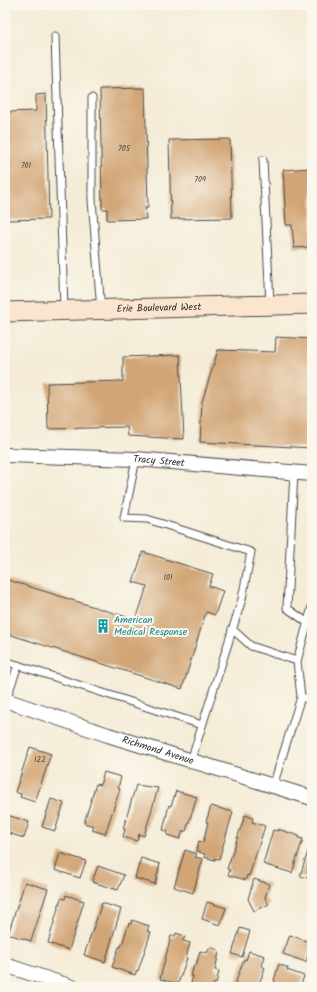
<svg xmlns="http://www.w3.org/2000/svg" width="317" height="992" font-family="Kalam,sans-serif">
<rect width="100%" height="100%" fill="#fbf7ec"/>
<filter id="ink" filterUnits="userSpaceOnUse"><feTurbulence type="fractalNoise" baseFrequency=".025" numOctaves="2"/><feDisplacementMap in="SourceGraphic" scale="8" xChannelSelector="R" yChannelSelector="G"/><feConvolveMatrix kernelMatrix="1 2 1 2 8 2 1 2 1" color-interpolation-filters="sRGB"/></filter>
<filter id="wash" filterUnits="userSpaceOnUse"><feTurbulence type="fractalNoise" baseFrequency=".012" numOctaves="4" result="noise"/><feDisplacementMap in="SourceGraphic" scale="16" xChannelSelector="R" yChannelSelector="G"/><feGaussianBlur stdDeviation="0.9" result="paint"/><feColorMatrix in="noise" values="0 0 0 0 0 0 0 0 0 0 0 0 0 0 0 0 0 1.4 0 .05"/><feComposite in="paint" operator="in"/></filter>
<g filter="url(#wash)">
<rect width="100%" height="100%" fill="#f4ecd7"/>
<g id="blocks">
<g fill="#d1a576">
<polygon points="145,88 148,208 145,208 146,219 107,220 107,209 102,209 100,89"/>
<polygon points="46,94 49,219 5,220 5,112 36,111 36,95"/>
<polygon points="230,139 232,218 171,219 169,140"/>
<polygon points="312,168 312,247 294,248 292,225 286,225 283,170"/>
<polygon points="276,337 312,339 312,448 200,442 202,402 218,350 275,352"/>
<polygon points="180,355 184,439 128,436 127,427 48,429 47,383 123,381 123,357"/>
<polygon points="143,552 213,574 209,586 223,591 215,615 206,612 182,689 5,633 5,579 136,620 147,586 133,582"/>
<polygon points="30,747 51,754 35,802 20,797 21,794 15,792"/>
<polygon points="104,772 121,777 118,788 120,789 105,834 92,830 94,826 84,823 96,784 100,785"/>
<polygon points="136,785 158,788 144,836 139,834 137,841 123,837 125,829 123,829"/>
<polygon points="176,791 197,797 186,831 183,831 180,839 167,835 168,831 163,830 169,805 171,806"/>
<polygon points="51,799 64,803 55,831 42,827"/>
<polygon points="211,806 233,812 219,859 215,858 215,860 204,857 205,854 196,851 199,841 203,843 208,822 206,822"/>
<polygon points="7,815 29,822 24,838 5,832"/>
<polygon points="245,815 253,818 252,822 265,826 249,876 247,875 246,880 228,875 230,870 227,869"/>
<polygon points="278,829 299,836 298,838 303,839 292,873 263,864 273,830 278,831"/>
<polygon points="311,842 312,842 312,879 300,876"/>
<polygon points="185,850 197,854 195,857 203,859 193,893 174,887"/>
<polygon points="60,853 86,861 80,878 55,870"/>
<polygon points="141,858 160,864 155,884 135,878"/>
<polygon points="98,866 124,875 118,890 92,882"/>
<polygon points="254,879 269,884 265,898 269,904 254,911 248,899"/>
<polygon points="25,882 48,889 31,941 8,934"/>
<polygon points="66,895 84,901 69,950 48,943 61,898 65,899"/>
<polygon points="207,902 226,908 220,925 202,919"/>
<polygon points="102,903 121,909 105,962 84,955"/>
<polygon points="132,920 149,926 147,931 151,932 138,971 137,970 135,975 112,967 119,947 121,947 129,923 131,924"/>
<polygon points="240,928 250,931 242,957 232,954"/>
<polygon points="176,933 185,936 183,941 190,943 186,958 187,958 178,984 160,979 171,936 175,936"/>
<polygon points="290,935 312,943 306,962 283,954"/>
<polygon points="210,947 218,950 219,952 215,970 219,971 216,984 214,983 212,987 190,987 193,976 191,976 194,965 196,966 200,951 207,953"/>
<polygon points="249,951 265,956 262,966 265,968 258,987 234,987 244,959 246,960"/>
<polygon points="279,964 288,968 287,970 304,976 300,987 274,987 275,981 274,980"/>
</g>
</g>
</g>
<g filter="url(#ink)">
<use href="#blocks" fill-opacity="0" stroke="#494845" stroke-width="1"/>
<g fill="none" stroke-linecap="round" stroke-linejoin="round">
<defs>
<g id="service">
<polyline points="55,36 64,309"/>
<polyline points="92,98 92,200 101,310"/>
<polyline points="263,160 270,304"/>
<polyline points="136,459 124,518 147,519 251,552 242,599 191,761"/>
<polyline points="294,472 287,608 308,623"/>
<polyline points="232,629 251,646 297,661"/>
<polyline points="5,661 202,725"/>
<polyline points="301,697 312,700"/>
<polyline points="6,700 18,665"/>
<polyline points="273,786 301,697 297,661 312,607"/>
</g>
<g id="minor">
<path id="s1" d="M5,455l131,4 176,15"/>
<path id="s2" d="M5,700l103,35 204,63"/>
<polyline points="5,965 72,987"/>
</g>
<g id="secondary">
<path id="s3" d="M5,312l307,-8"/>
</g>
</defs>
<use href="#service" stroke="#494845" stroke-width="9"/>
<use href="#minor" stroke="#494845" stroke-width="16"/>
<use href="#secondary" stroke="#494845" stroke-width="21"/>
<use href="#service" stroke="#fff" stroke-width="7"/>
<use href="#minor" stroke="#fff" stroke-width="14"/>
<use href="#secondary" stroke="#fce5cf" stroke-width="19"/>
</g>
</g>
<defs>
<symbol id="building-bare" viewBox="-9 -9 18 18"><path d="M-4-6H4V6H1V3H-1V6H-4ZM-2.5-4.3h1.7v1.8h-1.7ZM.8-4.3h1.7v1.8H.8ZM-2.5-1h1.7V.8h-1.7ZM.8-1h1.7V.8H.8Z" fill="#0f9aa8" stroke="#fbf7ec" stroke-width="2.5" paint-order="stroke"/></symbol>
</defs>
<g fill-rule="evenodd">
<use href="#building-bare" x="93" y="616" width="20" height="20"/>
</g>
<g text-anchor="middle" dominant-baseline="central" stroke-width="4" stroke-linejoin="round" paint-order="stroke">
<g font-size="8" fill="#544a3e">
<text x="124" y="148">705</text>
<text x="26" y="165">701</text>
<text x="200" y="179">709</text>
<text x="168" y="577">101</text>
<text x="40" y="759">122</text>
</g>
<g font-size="10" fill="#2b2b2b" stroke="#fbf7ec">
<text stroke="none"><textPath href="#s3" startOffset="154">Erie Boulevard West</textPath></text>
<text stroke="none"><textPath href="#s1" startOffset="154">Tracy Street</textPath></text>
<text stroke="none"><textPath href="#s2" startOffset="161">Richmond Avenue</textPath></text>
</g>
<g font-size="10" fill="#0d838f" stroke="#fbf7ec" text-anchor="start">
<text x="114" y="620">American<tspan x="114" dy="12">Medical Response</tspan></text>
</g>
</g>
<rect width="317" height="992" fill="none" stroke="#fbf7ec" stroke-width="20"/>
</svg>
